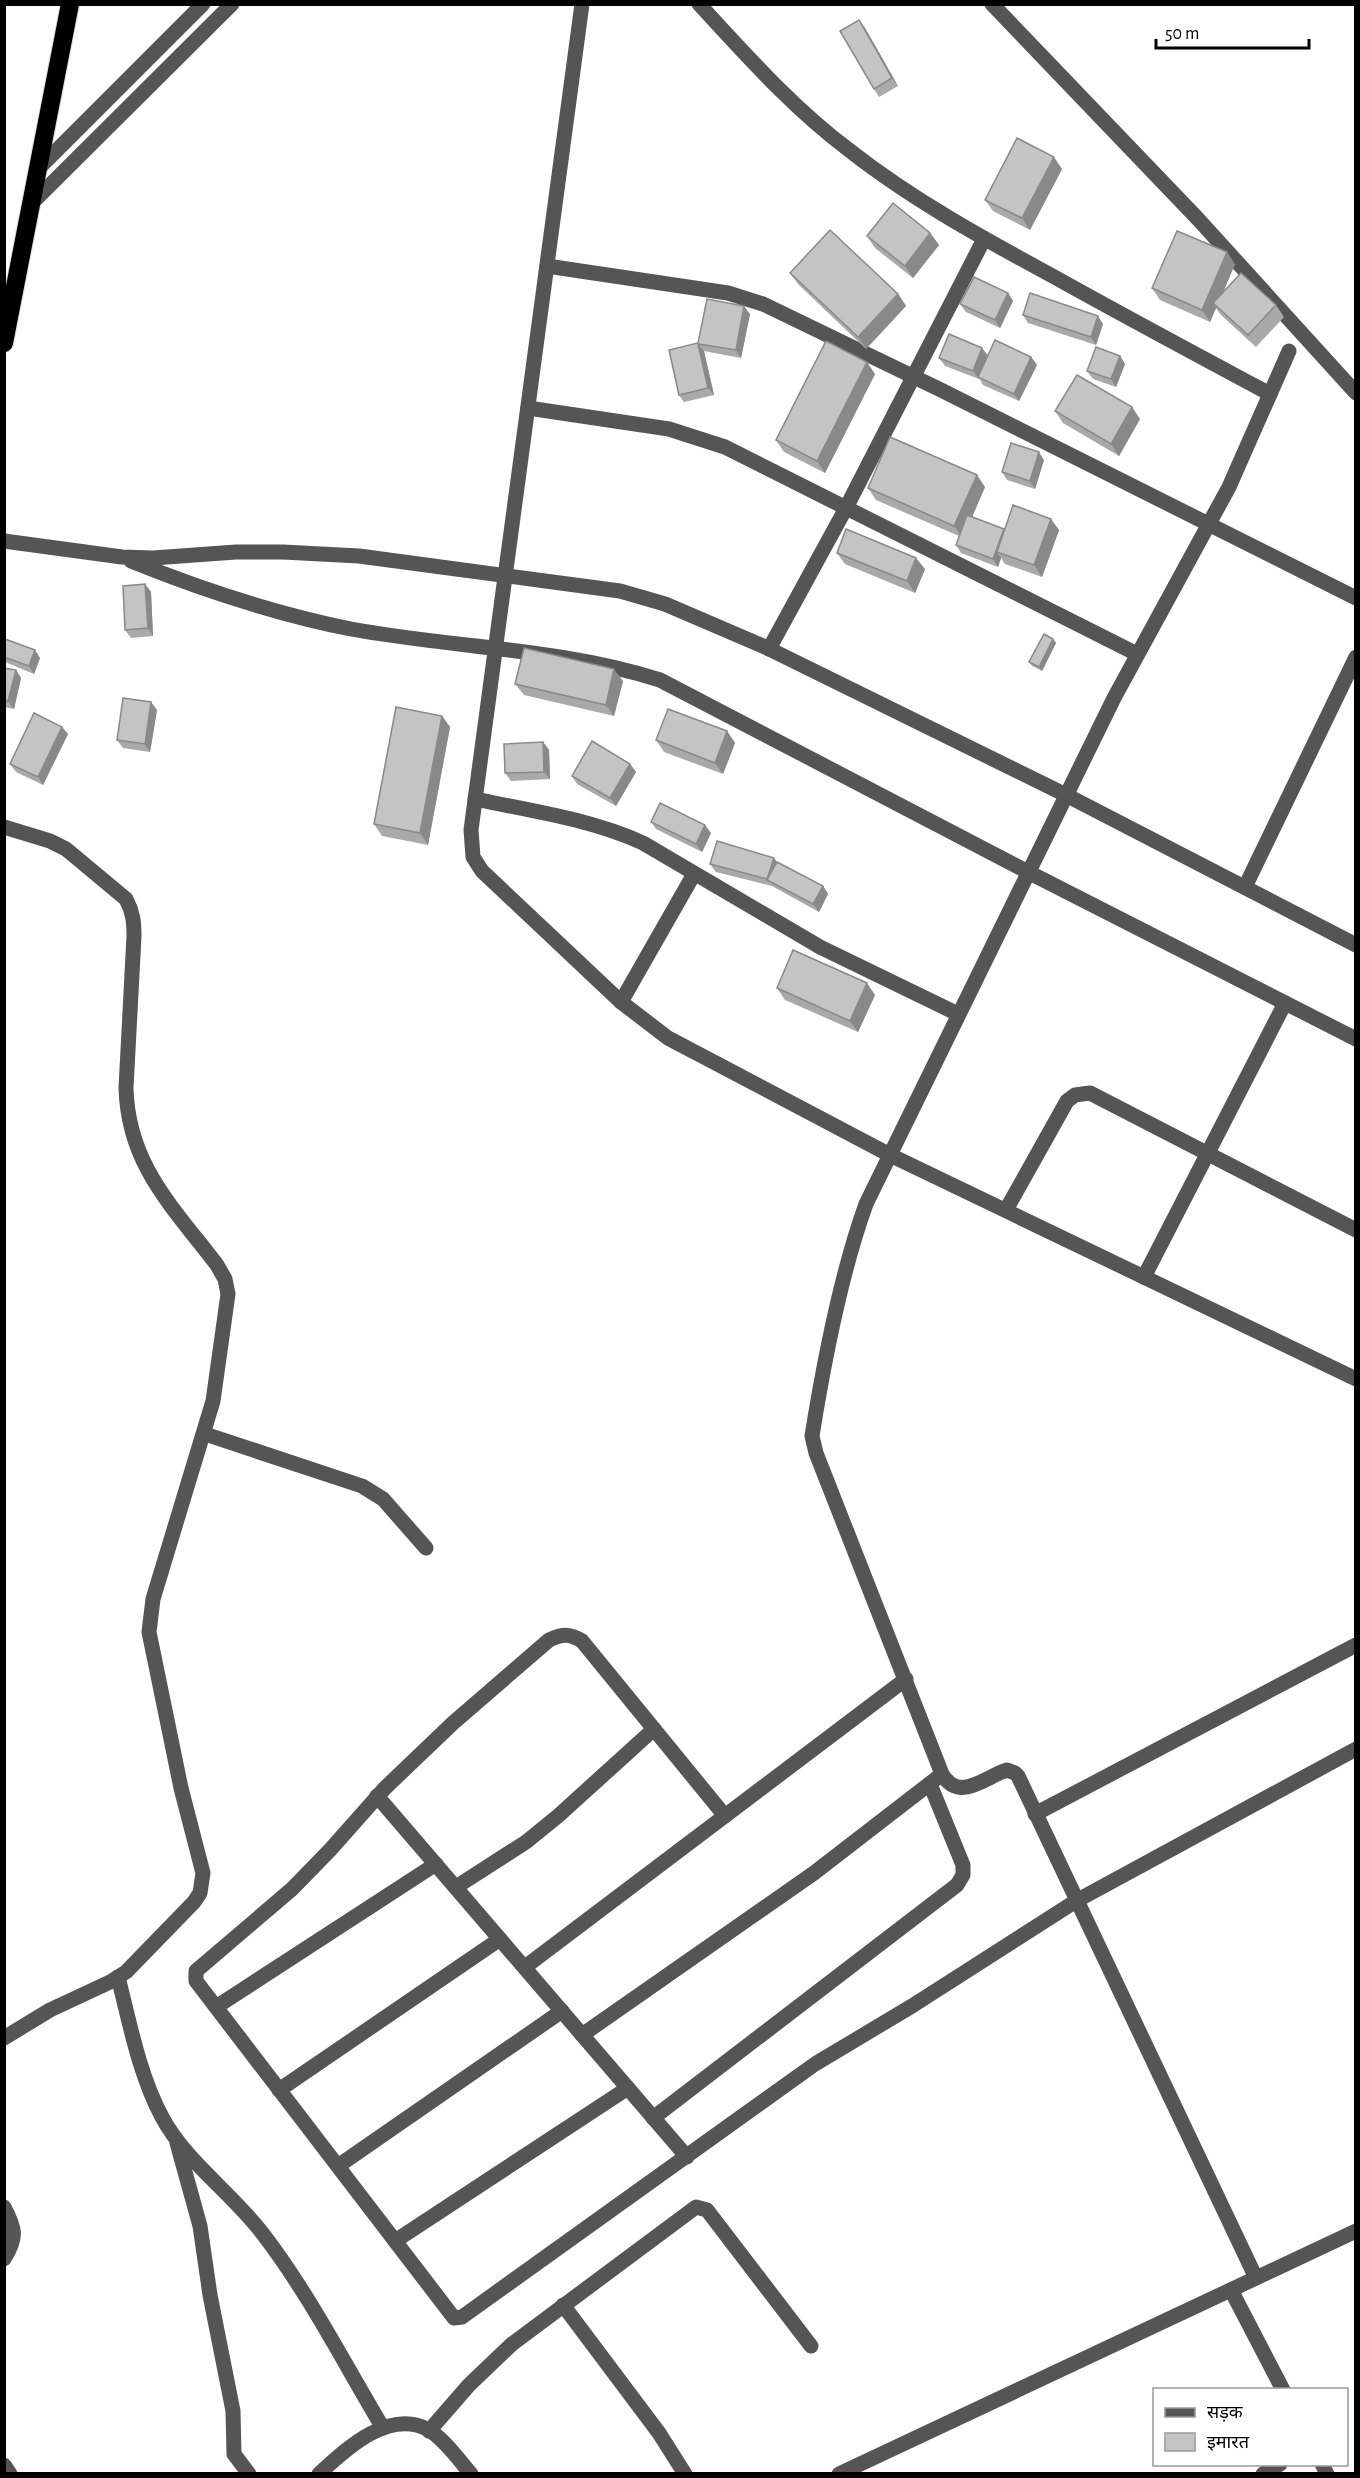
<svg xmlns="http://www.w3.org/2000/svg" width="1360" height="2478" font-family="'Alegreya Sans','Noto Sans Devanagari',sans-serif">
<rect width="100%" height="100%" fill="#fff"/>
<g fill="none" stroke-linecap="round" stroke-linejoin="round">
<defs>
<polyline id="highway" points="4,343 70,4"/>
</defs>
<use href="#highway" stroke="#dbdbdb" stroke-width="20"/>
<g stroke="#555" stroke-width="15">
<polyline points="582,4 471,830 473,857 482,871 621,1002 668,1038 890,1155 1356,1379"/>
<path d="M699,4c48,52 94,104 150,146 65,51 137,90 209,129 70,39 141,77 212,115"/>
<polyline points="992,4 1198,219 1356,393"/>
<polyline points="38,169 203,4"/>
<polyline points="31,204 232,4"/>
<polyline points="547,266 728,293 763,304 941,390 1356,598"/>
<polyline points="528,408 669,429 725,447 1137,654"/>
<polyline points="4,541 122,557 153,558 236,552 283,552 359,556 620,591 665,604 763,646 1066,795 1356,945"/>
<path d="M131,561c72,29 144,53 220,68 103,19 209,19 309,51l368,192 328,167"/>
<polyline points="769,649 846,508 984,239"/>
<path d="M475,799c57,12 115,20 168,44l177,104 138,67"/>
<path d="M4,827l46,14 16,8 60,50c7,13 8,23 8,37l-8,152c2,77 47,119 91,177l8,14 3,15 -15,107 -60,198 -4,33 32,156 22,85 -3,20 -6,9 -68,70 -16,10 -60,28 -46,28"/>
<polyline points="1245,887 1356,657"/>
<polyline points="621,1002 694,874"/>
<polyline points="1006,1210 1067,1101 1075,1095 1090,1093 1356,1230"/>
<polyline points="1144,1277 1285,1003"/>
<polyline points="205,1434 362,1486 383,1499 426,1548"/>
<polyline points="377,1796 687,2157"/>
<polyline points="1035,1814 1356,1645"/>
<path d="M725,1816l-143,-175c-13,-8 -20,-7 -33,-1l-96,83 -68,65 -55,62 -38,39 -96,82v10l258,337 8,-1 353,-253 97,-58 164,-105 280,-152"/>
<polyline points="456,1887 526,1842 558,1816 654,1729"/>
<polyline points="525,1967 906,1679"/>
<path d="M118,1977c12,47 21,97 44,140 24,45 70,76 101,117 46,60 81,129 120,194"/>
<polyline points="216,2007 436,1864"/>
<polyline points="582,2035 814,1873 937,1778"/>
<polyline points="279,2090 500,1939"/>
<polyline points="653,2118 957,1885 963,1875 963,1865 930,1784"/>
<polyline points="177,2143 200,2226 210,2295 233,2411 234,2454 249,2474"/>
<polyline points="338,2166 562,2011"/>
<path d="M4,2207c11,21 14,30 0,52"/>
<polyline points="395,2241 628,2088"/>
<path d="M1256,2278l-238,-502 -3,-3 -8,-3c-22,7 -48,33 -65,4l-126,-321 -4,-17c12,-75 28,-160 54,-232l248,-506 115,-211 60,-136"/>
<polyline points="1231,2290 1283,2390"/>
<polyline points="563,2305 659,2433 685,2474"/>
<polyline points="429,2431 469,2385 512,2344 696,2207 707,2210 811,2346"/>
<polyline points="1322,2464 1327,2474"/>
<polyline points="4,2465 10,2474"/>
<path d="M319,2474c27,-25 70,-66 110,-44 16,10 30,30 42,44"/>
<polyline points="839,2474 1356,2231"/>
<polyline points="1263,2474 1280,2464"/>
</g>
<use href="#highway" stroke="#000" stroke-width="18"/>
</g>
<g fill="#a9a9a9">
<polygon points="859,20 865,28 898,86 879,97 874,89"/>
<polygon points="1062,169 1030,230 993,211 985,200"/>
<polygon points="930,233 939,245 913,278 875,248 867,236"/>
<polygon points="1235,264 1223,292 1276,305 1284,317 1256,347 1221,315 1216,308 1210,322 1160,300 1152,288"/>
<polygon points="790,273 898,294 906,306 866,349 798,284"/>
<polygon points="1008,293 1013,301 1000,328 966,312 960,304"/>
<polygon points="750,314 741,358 704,351 714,395 684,402 679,395 698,343"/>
<polygon points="1023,315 1103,324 1096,345 1028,323"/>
<polygon points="982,348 988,356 1031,357 1037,365 1019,401 983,385 979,378 979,379 945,366 939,358"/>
<polygon points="1120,356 1125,364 1116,387 1093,379 1087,371"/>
<polygon points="875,374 825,473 784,452 776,440"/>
<polygon points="1055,411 1140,419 1119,456 1063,423"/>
<polygon points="1044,460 1035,489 1007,480 1002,472"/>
<polygon points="985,487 972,517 1004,529 1059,530 1042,577 1005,564 1001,558 998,567 961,553 956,545 959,536 876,500 868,488"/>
<polygon points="837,553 925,569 915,593 845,564"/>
<polygon points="145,584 151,592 153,636 131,638 125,630"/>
<polygon points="1053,639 1056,643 1042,671 1032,666 1029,662"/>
<polygon points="4,641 40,658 34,674 5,662"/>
<polygon points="4,668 16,670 21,678 14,709 4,707"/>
<polygon points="623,681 614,716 524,695 515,684"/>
<polygon points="157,710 150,752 123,748 117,740"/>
<polygon points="442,716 450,727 428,845 382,836 374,824"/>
<polygon points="62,727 68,734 43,785 16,772 10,764"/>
<polygon points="727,731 735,743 723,774 664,752 656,740"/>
<polygon points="543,742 549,750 550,779 511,781 505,773"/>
<polygon points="630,764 636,772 616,806 577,784 572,776"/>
<polygon points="651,822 711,833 702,852 656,829"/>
<polygon points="777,862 823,886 828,894 819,912 772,886 716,872 710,864"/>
<polygon points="777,988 875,995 858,1032 785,1000"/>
</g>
<g fill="#898989">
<polygon points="859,20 865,28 898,86 892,78"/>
<polygon points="1054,157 1062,169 1030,230 1022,218"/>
<polygon points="930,233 939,245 913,278 905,266"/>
<polygon points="1227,252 1235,264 1217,307 1213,303 1216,308 1210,322 1202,310"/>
<polygon points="1008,293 1013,301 1000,328 995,320"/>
<polygon points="898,294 906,306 866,349 858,337"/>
<polygon points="744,306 750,314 741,358 736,350"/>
<polygon points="1098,316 1103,324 1096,345 1091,337"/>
<polygon points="698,344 704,351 714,395 708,388"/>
<polygon points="982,348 988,356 979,379 973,371"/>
<polygon points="1120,356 1125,364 1116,387 1111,379"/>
<polygon points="1031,357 1037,365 1019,401 1014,394"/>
<polygon points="867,362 875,374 825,473 817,461"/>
<polygon points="1132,407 1140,419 1119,456 1111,444"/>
<polygon points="1039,452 1044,460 1035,489 1030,481"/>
<polygon points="977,475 985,487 963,538 954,526"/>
<polygon points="1051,519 1059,530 1042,577 1034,565"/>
<polygon points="1004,529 1010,537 997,552 1001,558 998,567 993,559"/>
<polygon points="916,558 925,569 915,593 907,581"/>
<polygon points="145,584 151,592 153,636 148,628"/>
<polygon points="1053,639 1056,643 1042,671 1039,667"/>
<polygon points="35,650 40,658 34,674 29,666"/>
<polygon points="614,669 623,681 614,716 606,705"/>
<polygon points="16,670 21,678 14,709 8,701"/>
<polygon points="151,702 157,710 150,752 145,744"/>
<polygon points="442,716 450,727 428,845 420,833"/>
<polygon points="62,727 68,734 43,785 38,777"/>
<polygon points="727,731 735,743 723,774 715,763"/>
<polygon points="543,742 549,750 550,779 544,772"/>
<polygon points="630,764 636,772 616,806 610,798"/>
<polygon points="705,825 711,833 702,852 696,844"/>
<polygon points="774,858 779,865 767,879"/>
<polygon points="823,886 828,894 819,912 813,904"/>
<polygon points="867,983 875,995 858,1032 850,1021"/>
</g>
<g fill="#c4c4c4" stroke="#898989" stroke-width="1.5">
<polygon points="859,20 892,78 874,89 840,31"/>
<polygon points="1017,138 1054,157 1022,218 985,200"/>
<polygon points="893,203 930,233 905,266 867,236"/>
<polygon points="830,230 898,294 858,337 790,273"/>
<polygon points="1177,231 1227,252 1202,310 1152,288"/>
<polygon points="1241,273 1276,305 1248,335 1213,303"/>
<polygon points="974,277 1008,293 995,320 960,304"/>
<polygon points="1030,293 1098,316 1091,337 1023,315"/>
<polygon points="707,299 744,306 736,350 698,344 708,388 679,395 669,350 698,343"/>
<polygon points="949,334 982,348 973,371 939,358"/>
<polygon points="995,340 1031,357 1014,394 978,377"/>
<polygon points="826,341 867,362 817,461 776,440"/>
<polygon points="1096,347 1120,356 1111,379 1087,371"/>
<polygon points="1077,375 1132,407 1111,444 1055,411"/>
<polygon points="890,437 977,475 954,526 868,488"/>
<polygon points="1011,443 1039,452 1030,481 1002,472"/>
<polygon points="1013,505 1051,519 1034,565 997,552"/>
<polygon points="967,515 1004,529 993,559 956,545"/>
<polygon points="846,529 916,558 907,581 837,553"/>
<polygon points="145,584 148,628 125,630 123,586"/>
<polygon points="1044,634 1053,639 1039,667 1029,662"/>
<polygon points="5,639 35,650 29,666 4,657 4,641"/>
<polygon points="524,648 614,669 606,705 515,684"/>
<polygon points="4,668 16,670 8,701 4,700"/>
<polygon points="123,698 151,702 145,744 117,740"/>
<polygon points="396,707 442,716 420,833 374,824"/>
<polygon points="668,709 727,731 715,763 656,740"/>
<polygon points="34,713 62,727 38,777 10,764"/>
<polygon points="592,741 630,764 610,798 572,776"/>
<polygon points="543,742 544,772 505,773 504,744"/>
<polygon points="660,803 705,825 696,844 651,822"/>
<polygon points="717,841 774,858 767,879 710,864"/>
<polygon points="777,862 823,886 813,904 767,880"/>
<polygon points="793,950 867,983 850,1021 777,988"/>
</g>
<rect width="1360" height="2478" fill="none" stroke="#000000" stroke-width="12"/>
<rect x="1153" y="2388" width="195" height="78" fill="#ffffff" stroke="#999999" stroke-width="1.5"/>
<rect x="1165" y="2408" width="30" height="9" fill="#555555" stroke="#999999" stroke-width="1.5"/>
<text x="1207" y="2418" font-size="18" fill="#000000">सड़क</text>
<rect x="1165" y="2433" width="30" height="18" fill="#c4c4c4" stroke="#999999" stroke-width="1.5"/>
<text x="1207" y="2448" font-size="18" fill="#000000">इमारत</text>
<path d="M1156 39v9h153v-9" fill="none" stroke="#000000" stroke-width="3"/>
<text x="1165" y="39" font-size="18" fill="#000000" stroke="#ffffff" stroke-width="4.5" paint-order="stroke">50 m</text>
</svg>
